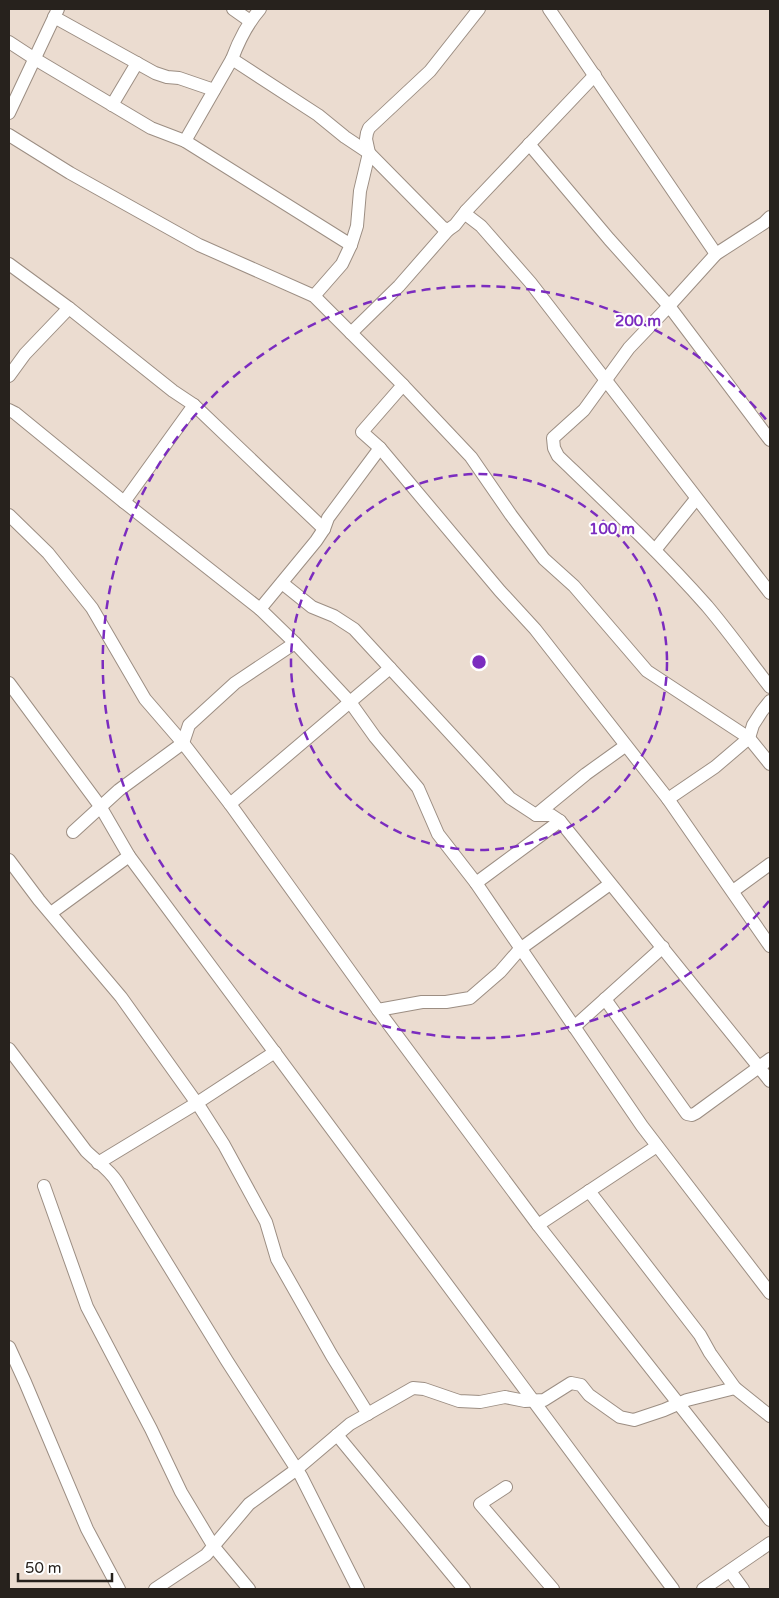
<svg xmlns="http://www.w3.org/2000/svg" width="779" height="1598" font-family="'Varela Round',sans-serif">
<rect width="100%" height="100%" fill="#ebdcd0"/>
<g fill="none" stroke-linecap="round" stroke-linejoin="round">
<defs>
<g id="minor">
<polyline points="233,9 250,21"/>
<polyline points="549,9 716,254"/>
<polyline points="54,17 155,73 167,77 179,78 214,90"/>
<polyline points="9,42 35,59 151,128 185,141 351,245"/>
<polyline points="232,59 318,115 345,137 369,153 442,227 448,230 455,225 466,211 468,216 481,226 530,282 770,593"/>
<polyline points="112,105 137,63"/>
<polyline points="9,113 58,9"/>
<polyline points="9,135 70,173 199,245 314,296 403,385 362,432 380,448 500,591 535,629 668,799 770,946"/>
<path d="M185,141l47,-82c7,-19 15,-35 28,-50"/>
<polyline points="529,144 609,239 669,306 716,254 764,223 770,217"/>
<polyline points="466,211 595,75"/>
<polyline points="9,264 69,308 173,391 194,405 324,529"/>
<polyline points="314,296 342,264 351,245 357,226 360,191 369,153 366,139 367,133 369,128 430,71 479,9"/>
<polyline points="351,333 399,286 448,230"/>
<polyline points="9,376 25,354 69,308"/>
<polyline points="403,385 471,457 511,515 544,559 574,586 647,671 749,738 770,764"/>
<polyline points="9,410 15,413 124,502 260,609 316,541 324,529 328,518 380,448"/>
<path d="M770,440l-101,-134 -40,42 -45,62 -31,28 1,10 4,8c51,49 102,97 149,150 22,26 42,54 63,81"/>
<polyline points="124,502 194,405"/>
<polyline points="9,515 48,553 92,608 145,699 183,743 230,804 378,1010 538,1225 770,1520"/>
<polyline points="655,550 696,499"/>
<polyline points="282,583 312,607 334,616 354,629 510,798 536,815 551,815 560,821 770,1081"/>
<polyline points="260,609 295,643 350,702 375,737 418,788 438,834 476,883 642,1126 770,1293"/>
<polyline points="9,683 100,806 129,856 673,1589"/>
<polyline points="668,799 715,767 749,738 753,725 762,711 770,701"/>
<polyline points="230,804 390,668"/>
<polyline points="536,815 586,774 625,746"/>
<polyline points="73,832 119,790 183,743 189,725 235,683 295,643"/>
<polyline points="9,860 39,900 121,997 201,1109 224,1145 266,1222 277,1259 332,1356 368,1414"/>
<polyline points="476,883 560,821"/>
<polyline points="733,891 770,864"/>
<polyline points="51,913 129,856"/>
<polyline points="605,999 687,1114 692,1115 696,1113 770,1059"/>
<polyline points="378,1010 422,1002 446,1002 470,998 500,972 520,949 610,884"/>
<polyline points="574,1027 663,947"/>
<path d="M9,1049l77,102c11,11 23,18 31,31l110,179 74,115 57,113"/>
<polyline points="98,1163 197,1103 275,1052"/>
<polyline points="44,1186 87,1307 151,1429 181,1492 214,1547 249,1589"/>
<polyline points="589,1191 700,1335 710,1353 735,1388 770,1416"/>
<polyline points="538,1225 657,1146"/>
<polyline points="9,1347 25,1382 87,1529 119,1589"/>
<polyline points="337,1435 464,1589"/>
<polyline points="506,1487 480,1504 553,1589"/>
<polyline points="730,1571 743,1589"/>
<polyline points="155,1589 206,1555 249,1504 297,1469 350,1424 413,1388 424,1389 459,1401 480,1402 505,1397 525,1401 544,1400 571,1383 581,1385 589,1395 620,1417 634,1420 664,1410 687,1400 735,1388"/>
<polyline points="703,1589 770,1543"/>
</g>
</defs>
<use href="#minor" stroke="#9c8e83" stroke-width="14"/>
<use href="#minor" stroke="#fff" stroke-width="12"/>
</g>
<g fill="none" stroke="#7b2cbf" stroke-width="2.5" stroke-dasharray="9 6">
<circle cx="479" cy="662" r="188"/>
<path d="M769 901A376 376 0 1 1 769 423"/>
</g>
<circle cx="479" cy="662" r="8" fill="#7b2cbf" stroke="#fff" stroke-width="2.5"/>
<g font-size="15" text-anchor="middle" font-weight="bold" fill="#7b2cbf" stroke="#fff" stroke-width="4" stroke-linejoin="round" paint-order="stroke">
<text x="638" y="326">200 m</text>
<text x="612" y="534">100 m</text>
</g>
<rect width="779" height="1598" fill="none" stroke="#27221d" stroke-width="20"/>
<path d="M18 1573v8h94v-8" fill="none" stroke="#27221d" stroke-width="2.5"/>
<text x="25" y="1573" font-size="15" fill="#27221d" stroke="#ffffff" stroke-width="4" paint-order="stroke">50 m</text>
</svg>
